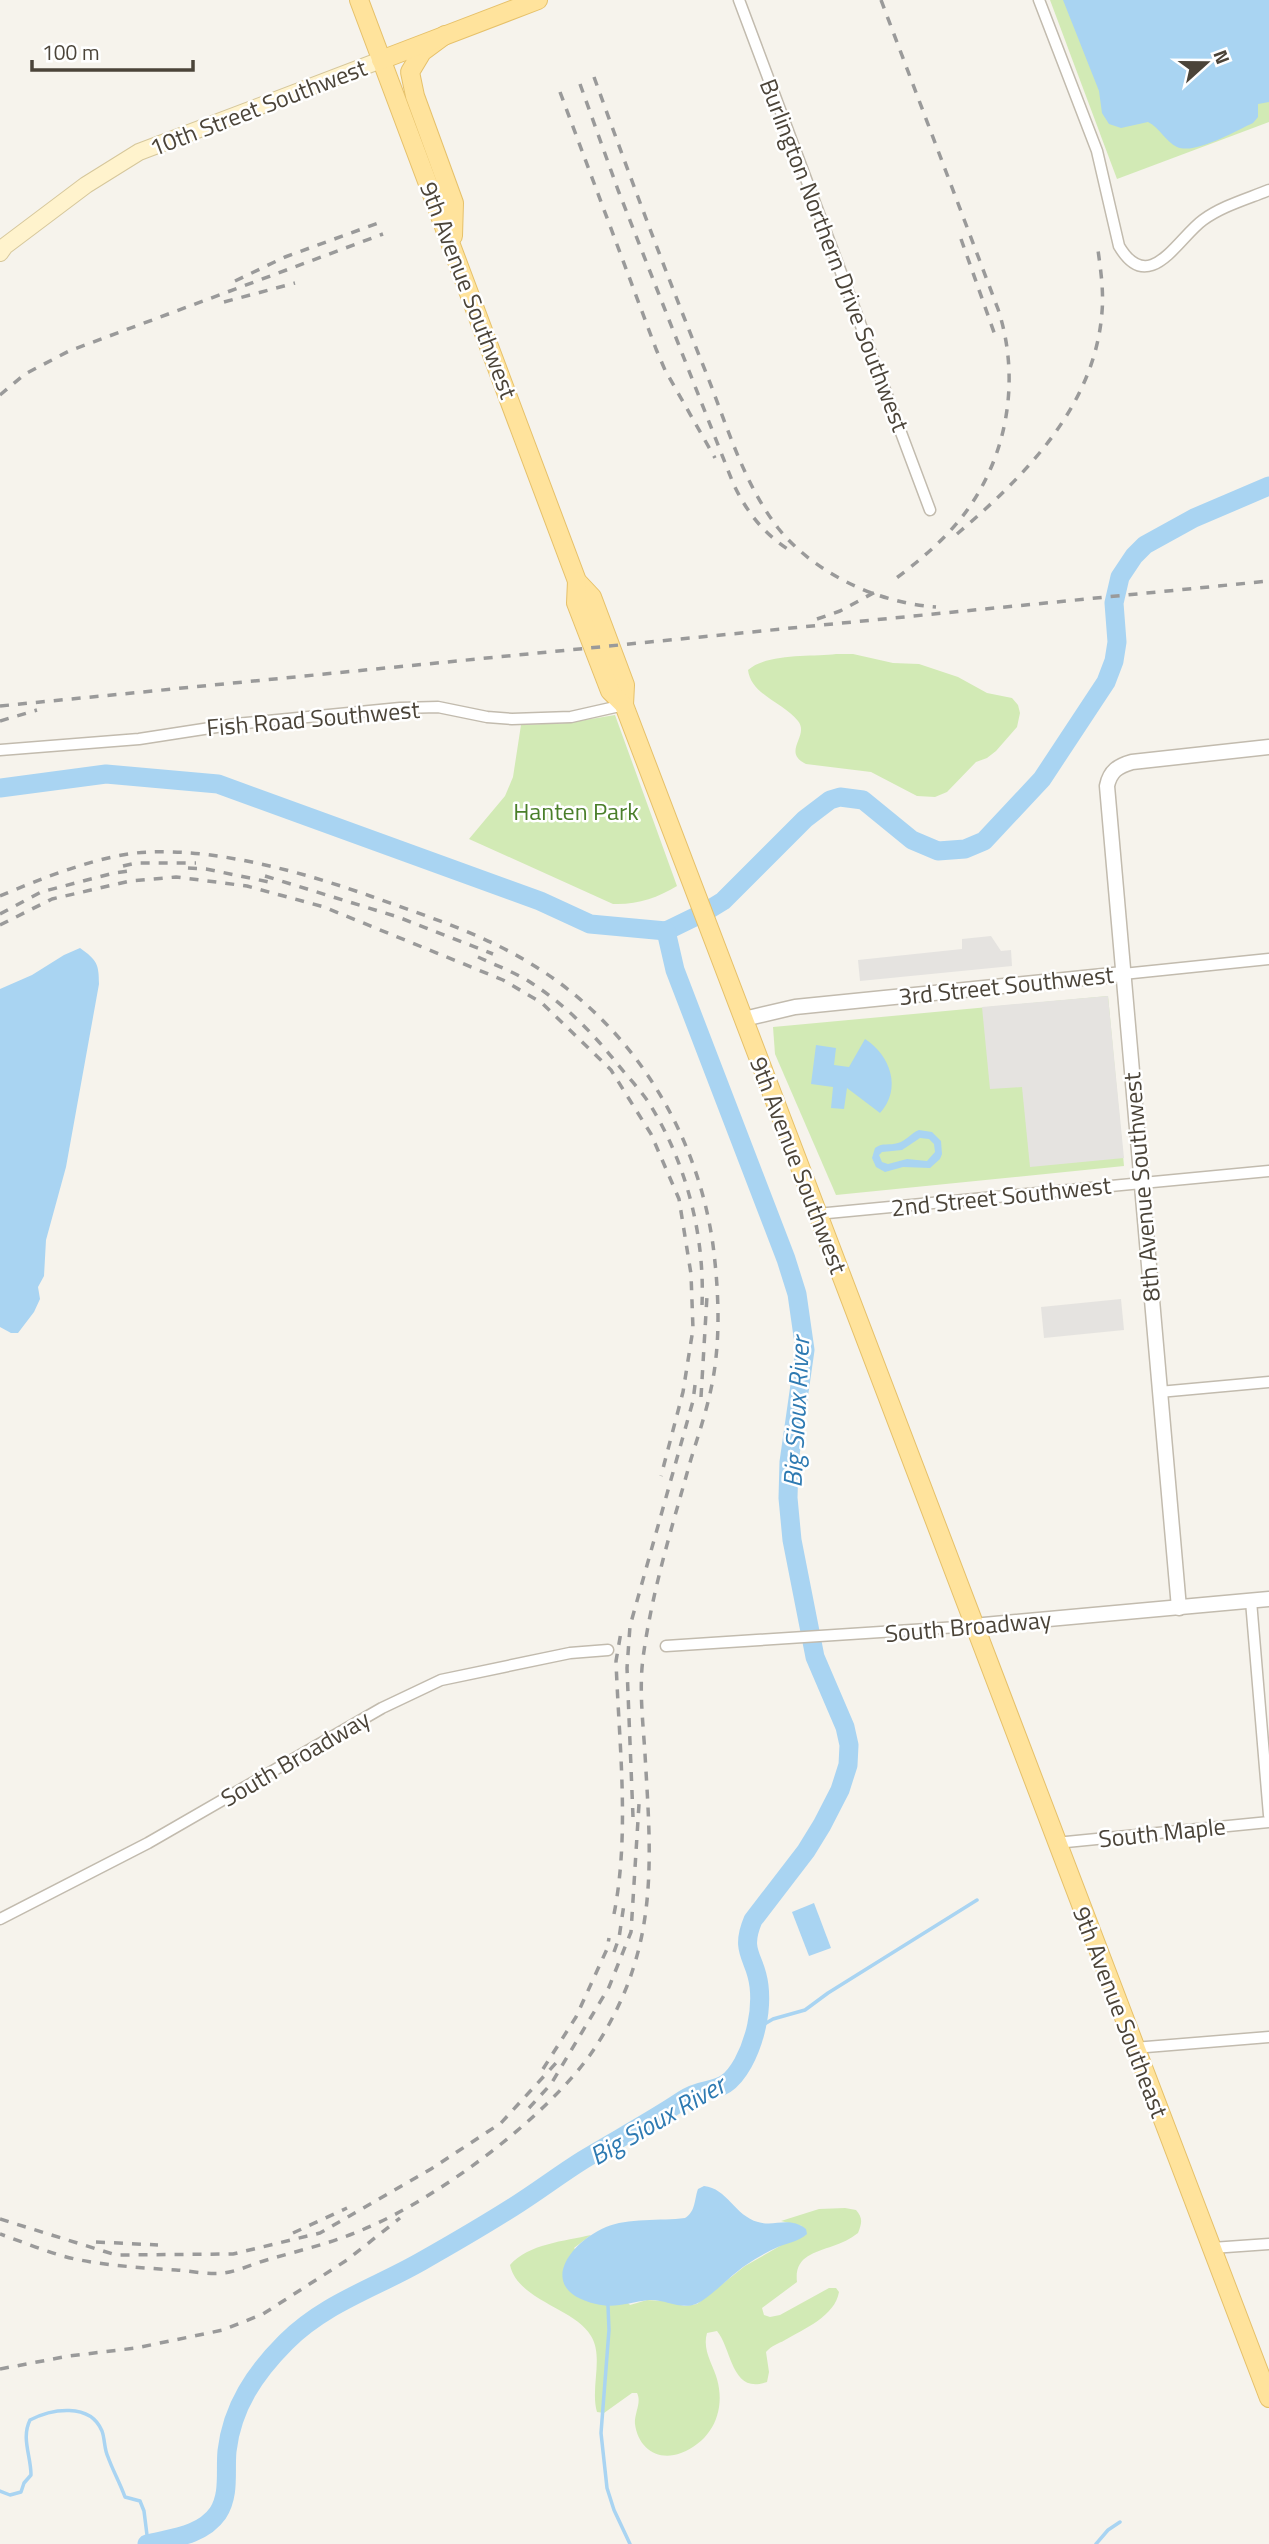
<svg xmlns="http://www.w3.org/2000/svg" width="1269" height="2544" font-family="'Titillium Web',sans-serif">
<rect width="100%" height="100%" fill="#f6f3ec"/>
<g fill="#d2eab5">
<polygon points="1050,0 1269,0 1269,122 1117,179"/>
<path d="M836,654h17l40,9 26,1 39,13 29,16 25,5 6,7 2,8 -3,14 -21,24 -9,7 -11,4 -29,30 -12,5 -18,-1 -46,-24 -65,-8c-25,-12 4,-28 -8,-43 -14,-18 -47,-26 -50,-51 19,-17 64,-13 88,-16z"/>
<path d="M615,715l62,171c-20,12 -40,19 -64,18l-144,-65 36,-43 8,-19 8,-52 46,-2z"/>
<polygon points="1108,996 1124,1166 836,1195 775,1054 773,1027"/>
<path d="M845,2208l11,2c7,8 6,13 2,23 -8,6 -16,10 -25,13 -20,7 -39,11 -36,36l-35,26 2,7 6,2 10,-2 49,-27h7l3,4c-4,24 -35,37 -54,48 -7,4 -13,5 -19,12l3,20 -2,10c-36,13 -35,-33 -50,-51l-10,2c-5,17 6,31 10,46 9,32 -5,62 -36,74 -23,9 -43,-5 -46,-29 -1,-10 7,-22 2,-31h-5l-28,20 -7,-1c-7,-24 7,-55 -6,-76 -16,-28 -73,-35 -81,-71 18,-21 55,-24 81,-30l-17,13 56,57 17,-5 17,1 21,5 12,-2 48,-38 35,-20 22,-20 -21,-5 38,-12z"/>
</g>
<g fill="#e5e3e0">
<polygon points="991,936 1001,951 1011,950 1012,966 860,981 858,960 962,949 962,939"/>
<polygon points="1108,996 1124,1158 1030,1167 1022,1087 990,1089 982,1007"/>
<polygon points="1121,1299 1124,1330 1044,1338 1041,1307"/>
</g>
<g fill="#a9d4f2" fill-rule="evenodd">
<path d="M1063,0h206v102l-11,2v13l-5,6c-18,8 -58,32 -76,24 -11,-5 -17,-19 -29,-25l-27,6 -12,-4 -7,-11 -3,-22z"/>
<path d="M80,948c17,12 19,16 19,36l-33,183 -20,73 -2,36 -6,11 2,12 -6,13 -16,21h-7l-11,-6v-338l32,-14 32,-20z"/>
<path d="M865,1039c26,17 37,50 15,74l-33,-25 -3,21 -13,-1 2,-21 -22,-3 5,-39 20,3 -2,17 15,2z"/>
<path d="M919,1130l13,2 9,9 1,13 -2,5 -10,9 -27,-1 -18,5 -9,-5 -4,-9 3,-10c8,-6 14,-2 23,-5 8,-2 13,-10 21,-13zM920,1138l9,1 5,5 1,8 -8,9 -20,-2 -19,5 -6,-2 -3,-7 3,-3 20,-2z"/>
<polygon points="814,1903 831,1948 809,1956 792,1912"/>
<path d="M704,2186c23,2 31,30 54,36 17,5 31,-6 48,7l1,5c-8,7 -19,9 -29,13 -11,5 -22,11 -32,18 -14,9 -37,34 -50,39 -16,6 -31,-5 -47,-4 -19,2 -34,9 -53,4 -60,-14 -29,-60 10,-77 21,-9 55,-6 79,-9 11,-7 9,-18 13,-29z"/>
</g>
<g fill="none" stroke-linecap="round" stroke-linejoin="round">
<g stroke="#a9d4f2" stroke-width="3.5">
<polyline points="756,2029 773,2019 805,2010 828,1993 977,1900"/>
<polyline points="608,2306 609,2330 601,2433 607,2488 614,2510 630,2544"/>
<path d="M0,2491l10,4 11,-3 3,-9 7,-8c0,-19 -10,-37 -1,-55 21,-11 60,-18 72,11 3,8 2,18 6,26 5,14 12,26 17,40l15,4 4,10 4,32"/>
<polyline points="1096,2544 1108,2530 1120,2522"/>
</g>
<g stroke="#a9d4f2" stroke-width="19">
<polyline points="0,788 106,774 218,784 540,901 590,924 666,931"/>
<polyline points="666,931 705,912 723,901 805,819 830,800 840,797 863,800 912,840 938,851 965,849 984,841 1042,779 1106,682 1114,661 1117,642 1114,603 1120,577 1134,556 1145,545 1194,518 1269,486"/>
<path d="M147,2544c24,-6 55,-8 71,-31 12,-19 7,-41 9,-62 5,-44 28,-78 59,-109 39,-39 89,-54 136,-81 30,-17 61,-35 91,-54 24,-15 46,-32 70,-47 33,-20 67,-38 100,-60 25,-17 40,-1 60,-37 12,-22 19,-52 16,-77 -3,-29 -20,-33 -6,-66l53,-69 16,-26 18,-35 8,-25 1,-20 -4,-18 -30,-70 -23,-117 -4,-42 1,-36 16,-112 -8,-56 -11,-35 -111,-289 -9,-39"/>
</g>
<defs>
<g id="minor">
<polyline points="739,0 930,510"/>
<path d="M1039,0l58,151 22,95c30,51 59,-8 84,-26 19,-14 44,-21 66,-30"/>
<polyline points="0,750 139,739 236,724 400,708 438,707 487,717 512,719 571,717 624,705"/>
<polyline points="1123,974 1269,959"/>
<polyline points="817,1214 1269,1171"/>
<polyline points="1159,1392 1269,1382"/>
<polyline points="1251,1601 1269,1815"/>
<polyline points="666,1646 973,1626"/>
<polyline points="1056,1843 1269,1822"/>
<polyline points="0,1919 148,1843 382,1708 441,1680 570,1653 608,1650"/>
<polyline points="1134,2048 1269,2037"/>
<polyline points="1212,2248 1269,2244"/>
</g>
<g id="tertiary">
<polyline points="744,1019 795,1007 1123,974"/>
<path d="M1179,1608l-72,-822c3,-15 11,-20 25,-24l137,-15"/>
<polyline points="973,1626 1269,1599"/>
</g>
<polyline id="secondary" points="0,253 5,246 86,185 139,152 381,60"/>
<g id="primary">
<polyline points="359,0 577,581 592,597 625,685 624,705 1269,2398"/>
<polyline points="445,35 422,52 410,72 415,96 454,203 453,236"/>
<polyline points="381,60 538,0"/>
<polyline points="577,581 576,603 610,691 624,705"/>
</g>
</defs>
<use href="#minor" stroke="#c2bbae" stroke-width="13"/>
<use href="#tertiary" stroke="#c2bbae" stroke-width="17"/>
<use href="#secondary" stroke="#d6c79b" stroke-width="18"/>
<use href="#primary" stroke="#e6c16a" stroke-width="20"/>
<use href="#minor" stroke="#fff" stroke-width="10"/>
<use href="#tertiary" stroke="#fff" stroke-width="14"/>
<use href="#secondary" stroke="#fff3cd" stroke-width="16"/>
<use href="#primary" stroke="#ffe39c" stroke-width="18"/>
<g stroke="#9a9a9a" stroke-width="3.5" stroke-dasharray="9 9" stroke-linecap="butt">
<path d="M881,0l117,309c23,70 10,149 -36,208 -20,25 -45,46 -71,65"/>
<path d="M594,77c36,100 73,199 113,298 20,51 37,109 71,153 37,46 100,75 158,79"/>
<path d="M580,84l38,106 115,293c14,30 31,51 59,69"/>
<polyline points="560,92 656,349 665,370 715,458"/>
<polyline points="961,239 996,338"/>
<polyline points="235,281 285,257 381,222"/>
<polyline points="224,302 295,283"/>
<polyline points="0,395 25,374 69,351 383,234"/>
<path d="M957,534c68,-58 138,-128 145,-222 2,-23 -2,-47 -5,-69"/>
<polyline points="817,619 840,611 877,591"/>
<polyline points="0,706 1269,581"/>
<polyline points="0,721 37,710"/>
<polyline points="123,866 136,863 196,863"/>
<polyline points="188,868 206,869 274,883"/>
<polyline points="265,876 398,917 493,954"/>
<path d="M0,896c42,-18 105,-43 150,-44 70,-3 156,21 223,45 53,19 107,36 155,65 102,60 169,168 185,283 6,47 8,98 -2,144 -5,24 -13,47 -20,70 -18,65 -39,131 -48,199 -4,32 0,64 2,96 4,72 11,145 -12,215 -9,29 -26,62 -43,86 -48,66 -153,144 -228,175 -30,13 -61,20 -92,29 -15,4 -31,12 -46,14 -15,2 -33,-2 -48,-3 -32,-2 -64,-4 -96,-10 -27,-5 -54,-17 -80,-26"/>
<polyline points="0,914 41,892 114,873 135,870"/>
<polyline points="0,925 52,899 130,881 176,877 247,886 324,907 503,980 542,1003 611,1070 651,1134 679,1199 691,1274 693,1329 683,1392 661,1476"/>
<path d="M478,957c17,8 36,15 52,25 33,21 61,49 85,79 11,14 24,27 34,42 37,59 56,132 53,202"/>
<polyline points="701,1397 707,1296"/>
<polyline points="633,1817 627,1668 630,1626 693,1401 695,1385"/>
<path d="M614,1914c16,-81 5,-170 2,-253l5,-29"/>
<polyline points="614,1952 619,1938 624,1904"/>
<polyline points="543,2069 576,2017 607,1949 609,1938"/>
<polyline points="529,2108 551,2084 609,1987 631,1932 639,1804"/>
<polyline points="0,2219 116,2255 233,2254 320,2233 431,2169 501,2123 556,2063"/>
<polyline points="293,2233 347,2208"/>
<polyline points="96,2242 158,2245"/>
<polyline points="0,2369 69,2356 136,2348 223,2330 263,2314 347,2260 400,2218"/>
</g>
</g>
<g text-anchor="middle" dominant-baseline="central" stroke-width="5" stroke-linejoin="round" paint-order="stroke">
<g font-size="24" fill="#4b4439" stroke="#fff">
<text transform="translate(258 107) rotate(-21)">10th Street Southwest</text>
<text transform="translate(835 255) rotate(69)">Burlington Northern Drive Southwest</text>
<text transform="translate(469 290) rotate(69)">9th Avenue Southwest</text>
<text transform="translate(313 718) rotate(-5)">Fish Road Southwest</text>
<text transform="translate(1006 985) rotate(-6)">3rd Street Southwest</text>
<text transform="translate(799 1165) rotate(69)">9th Avenue Southwest</text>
<text transform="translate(1141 1187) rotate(-95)">8th Avenue Southwest</text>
<text transform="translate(1001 1196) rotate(-6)">2nd Street Southwest</text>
<text transform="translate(968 1626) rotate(-5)">South Broadway</text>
<text transform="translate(295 1758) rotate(-30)">South Broadway</text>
<text transform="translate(1162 1832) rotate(-6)">South Maple</text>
<text transform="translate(1121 2012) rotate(69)">9th Avenue Southeast</text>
</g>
<g font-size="24" fill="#4a7f2a" stroke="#fff">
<text x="576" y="811">Hanten Park</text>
</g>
<g font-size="26" font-style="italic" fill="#2e7ab2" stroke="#fff">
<text transform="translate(796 1412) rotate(-87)">Big Sioux River</text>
<text transform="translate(657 2120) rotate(-30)">Big Sioux River</text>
</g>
</g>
<g transform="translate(1206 63) rotate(69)" stroke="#ffffff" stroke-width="5" paint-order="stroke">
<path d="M0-5L12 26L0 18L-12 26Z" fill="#4b4439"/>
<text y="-10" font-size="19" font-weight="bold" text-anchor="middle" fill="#4b4439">N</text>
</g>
<path d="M32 60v10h161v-10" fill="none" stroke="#4b4439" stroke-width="3.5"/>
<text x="42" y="60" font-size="21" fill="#4b4439" stroke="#ffffff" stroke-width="5" paint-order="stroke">100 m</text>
</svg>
